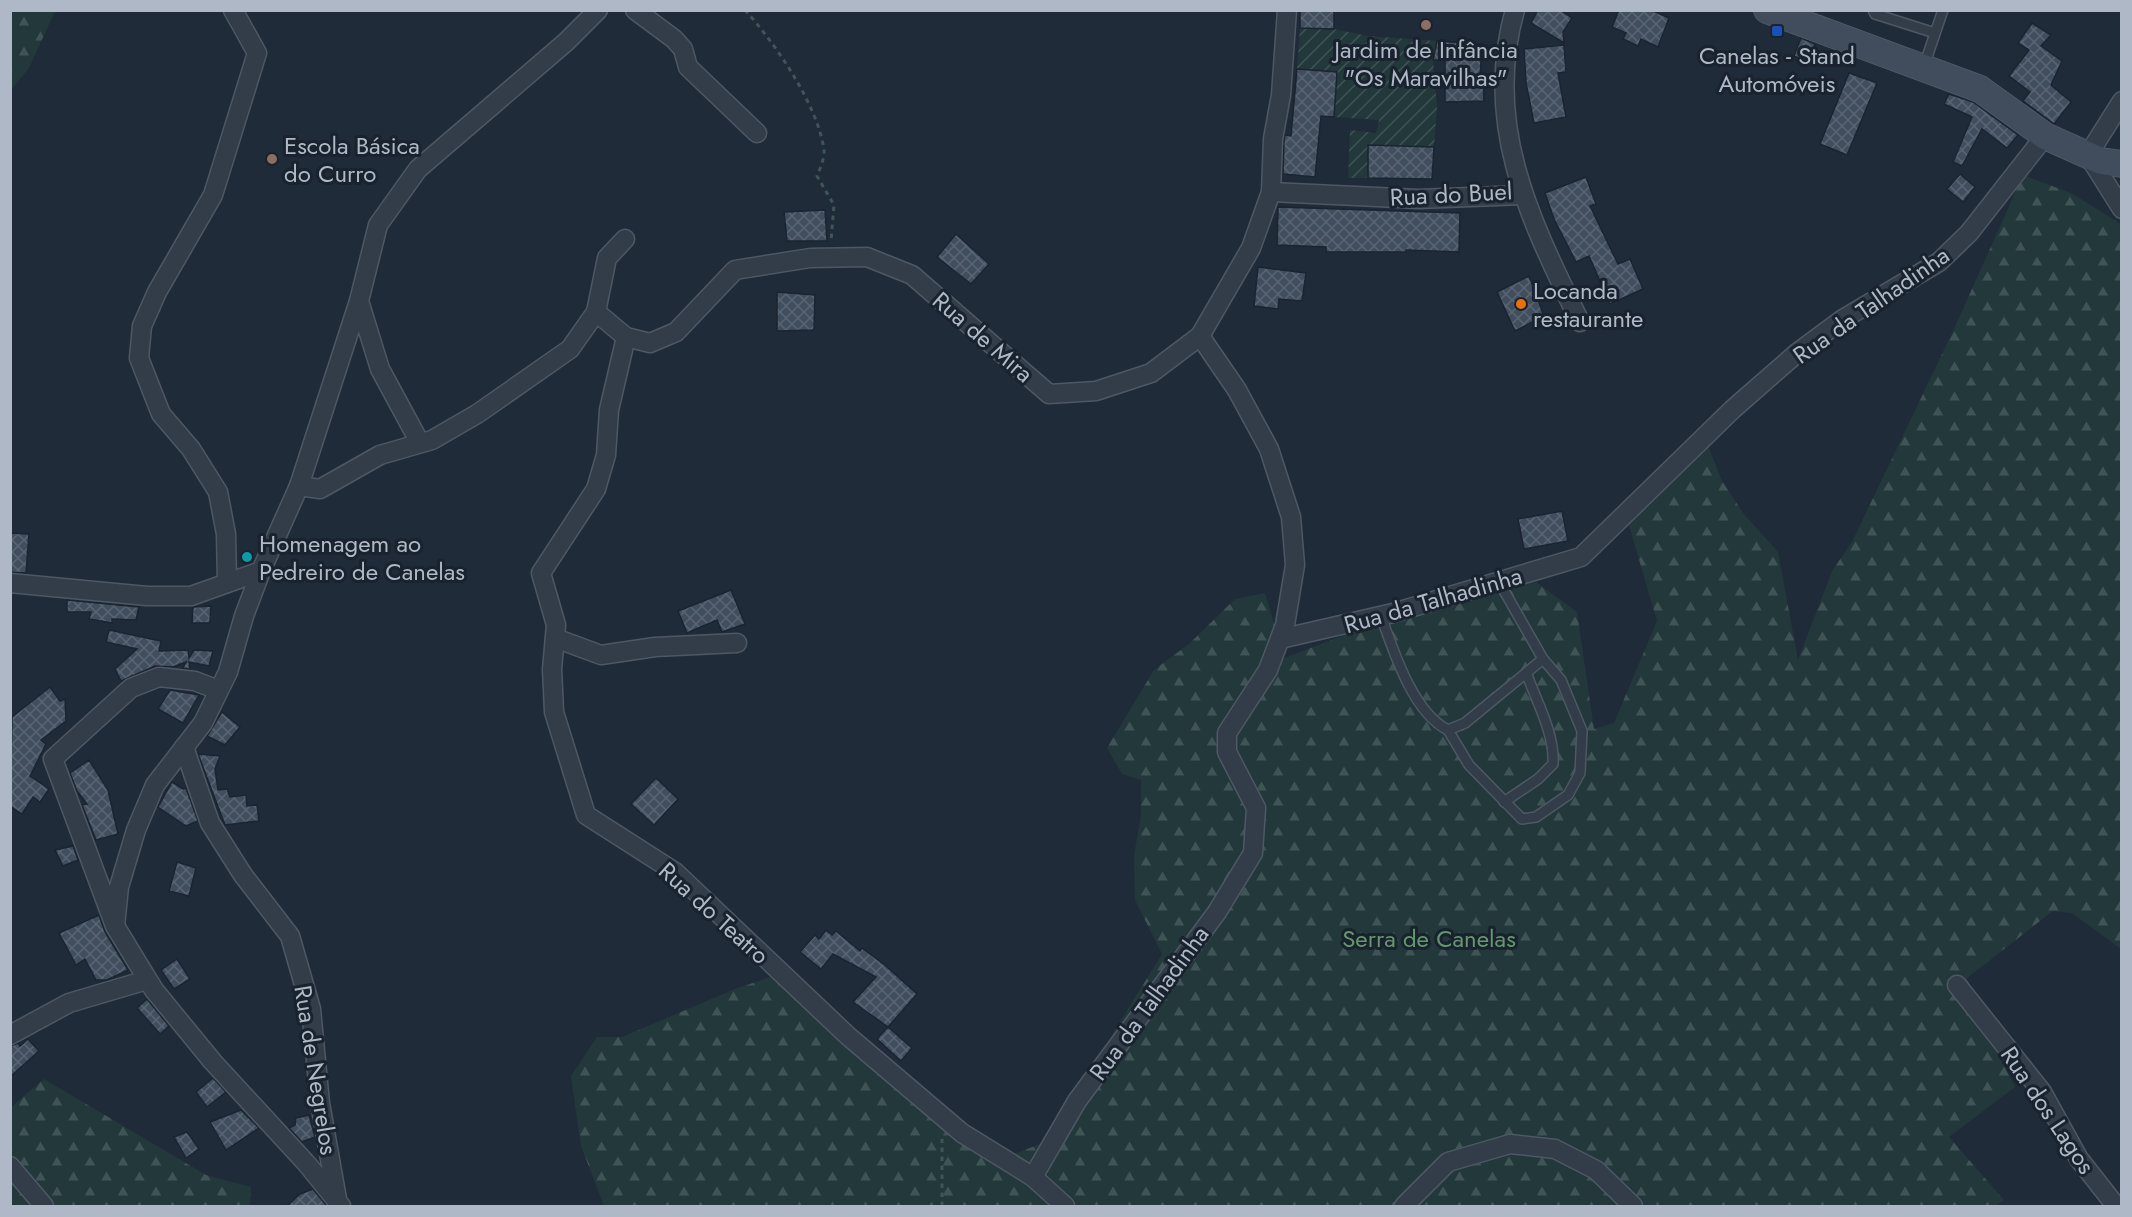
<svg xmlns="http://www.w3.org/2000/svg" width="2132" height="1217" font-family="Jost,sans-serif">
<defs>
<pattern id="forest-firs" width="22" height="20" patternUnits="userSpaceOnUse" patternTransform="scale(1.5)"><rect width="22" height="20" fill="#22383a"/><path d="M5 1l3.5 6h-7zM16 11l3.5 6h-7z" fill="#405355"/></pattern>
<pattern id="garden-furrows" width="10" height="10" patternUnits="userSpaceOnUse" patternTransform="scale(1.5)"><rect width="10" height="10" fill="#22383a"/><path d="M-1 1l2-2M0 10L10 0M9 11l2-2" fill="none" stroke="#405355"/></pattern>
<pattern id="building-cross-hatch" width="8" height="8" patternUnits="userSpaceOnUse" patternTransform="scale(1.5)"><rect width="8" height="8" fill="#404e5e"/><path d="M0 0l8 8M0 8l8-8" fill="none" stroke="#596574"/></pattern>
</defs>
<rect width="100%" height="100%" fill="#202b39"/>
<g fill="url(#forest-firs)">
<polygon points="11,10 55,11 29,68 11,90"/>
<polygon points="2023,175 2071,193 2121,224 2121,949 2072,913 2053,911 1967,978 1979,1018 2015,1087 1949,1137 2004,1200 1996,1206 604,1206 581,1146 571,1076 597,1037 622,1037 735,989 785,972 1005,1158 1052,1139 1084,1091 1115,1030 1162,954 1135,900 1134,856 1141,815 1141,780 1122,774 1107,748 1154,670 1190,643 1235,599 1265,593 1284,658 1358,630 1536,582 1577,612 1594,729 1614,723 1657,621 1628,522 1707,443 1722,481 1743,513 1778,552 1798,660 1832,571 1852,542 1954,329"/>
<polygon points="44,1079 206,1175 251,1187 250,1206 11,1206 10,1108"/>
</g>
<polygon fill="url(#garden-furrows)" points="1300,28 1334,29 1368,36 1437,41 1433,60 1437,107 1434,147 1369,145 1368,178 1348,178 1350,130 1376,133 1379,120 1334,117 1337,72 1297,69"/>
<g fill="url(#building-cross-hatch)" stroke="#1b2430" stroke-width="1.5">
<polygon points="1300,10 1334,11 1334,29 1300,28"/>
<polygon points="1538,10 1560,10 1572,18 1563,32 1564,43 1531,23"/>
<polygon points="1619,10 1651,10 1669,18 1658,47 1641,39 1638,46 1623,39 1626,33 1612,27"/>
<polygon points="2032,23 2051,35 2041,46 2062,61 2051,85 2071,102 2054,124 2023,101 2030,92 2009,76 2029,50 2018,43"/>
<polygon points="1801,38 1815,44 1808,62 1794,56"/>
<polygon points="1437,41 1482,44 1480,78 1483,78 1484,101 1445,102 1445,60 1433,60"/>
<polygon points="1564,45 1566,72 1558,73 1566,117 1534,123 1526,83 1524,49"/>
<polygon points="1297,69 1337,72 1334,117 1321,116 1315,177 1283,174 1284,140 1285,135 1291,136"/>
<polygon points="1849,73 1877,83 1847,155 1820,144"/>
<polygon points="1949,94 1973,102 2018,135 2007,148 1982,129 1962,166 1953,162 1972,117 1944,104"/>
<polygon points="1368,145 1434,147 1432,179 1368,178"/>
<polygon points="1960,174 1975,187 1963,202 1947,189"/>
<polygon points="1586,177 1596,204 1590,206 1618,264 1630,259 1643,289 1610,304 1589,256 1576,262 1554,219 1545,193"/>
<polygon points="1278,207 1460,213 1459,252 1406,250 1406,252 1326,252 1326,247 1277,245"/>
<polygon points="825,210 827,241 787,241 784,212"/>
<polygon points="956,234 989,264 971,284 937,257"/>
<polygon points="1258,267 1306,273 1302,301 1279,299 1278,309 1254,306"/>
<polygon points="1529,276 1544,316 1515,331 1497,292"/>
<polygon points="777,292 815,295 814,330 777,331"/>
<polygon points="1562,511 1568,541 1524,549 1518,519"/>
<polygon points="10,533 29,534 26,573 10,572"/>
<polygon points="731,590 745,624 722,632 717,620 687,633 678,611"/>
<polygon points="67,600 139,607 136,620 112,619 112,623 89,619 91,612 67,612"/>
<polygon points="211,606 210,623 192,623 193,607"/>
<polygon points="109,630 161,641 159,651 188,650 189,658 194,650 213,651 209,666 189,662 190,669 183,668 186,662 173,667 155,666 121,681 115,669 137,649 106,642"/>
<polygon points="50,687 60,701 65,699 66,721 41,740 46,744 30,776 49,789 40,802 33,797 22,814 10,806 12,717"/>
<polygon points="170,690 199,695 183,723 158,709"/>
<polygon points="222,712 240,727 225,745 207,736"/>
<polygon points="198,754 220,756 215,769 218,790 227,789 230,797 246,795 247,806 257,805 259,821 225,825"/>
<polygon points="89,760 108,790 118,834 96,840 82,805 87,804 77,791 70,773"/>
<polygon points="656,778 678,799 654,825 631,804"/>
<polygon points="172,782 183,789 186,788 198,821 186,826 158,807"/>
<polygon points="73,846 78,860 63,866 55,850"/>
<polygon points="177,862 196,868 189,896 169,891"/>
<polygon points="99,915 105,932 128,970 107,980 96,980 85,959 76,965 59,933"/>
<polygon points="826,930 832,935 836,931 860,951 862,948 886,966 917,994 888,1027 853,1002 876,977 833,954 821,969 800,952 815,935 819,939"/>
<polygon points="177,959 190,979 174,989 161,970"/>
<polygon points="147,999 169,1026 160,1034 137,1008"/>
<polygon points="888,1027 912,1048 901,1061 877,1039"/>
<polygon points="28,1039 39,1051 10,1077 10,1046 18,1043 20,1046"/>
<polygon points="213,1078 226,1092 207,1107 196,1092"/>
<polygon points="241,1110 259,1128 226,1150 210,1122"/>
<polygon points="309,1115 315,1137 302,1142 289,1128 295,1125 296,1118"/>
<polygon points="187,1132 199,1149 186,1158 174,1137"/>
<polygon points="313,1189 327,1206 287,1206 300,1194"/>
</g>
<g fill="none" stroke-linecap="round" stroke-linejoin="round">
<defs>
<g id="lane">
<polyline points="1873,10 1875,14 1935,33"/>
<polyline points="1924,66 1943,10"/>
<path d="M1381,616c12,34 32,97 67,114l17,-7 78,-64"/>
<polyline points="1448,730 1469,765 1522,819 1536,817 1568,795 1580,773 1582,731 1561,680 1543,659 1499,582"/>
<path d="M1504,802l34,-23 15,-15c2,-29 -16,-62 -26,-89"/>
</g>
<g id="street">
<polyline points="635,10 674,39 683,49 688,67 757,133"/>
<path d="M1515,10c-33,115 16,211 65,312"/>
<polyline points="2122,101 2088,155 2122,209"/>
<polyline points="1271,192 1419,199 1523,195"/>
<polyline points="359,301 380,369 420,443"/>
<polyline points="596,312 626,337 650,343 676,332 735,270 810,258 867,257 912,275 1049,394 1096,391 1151,373 1200,336 1251,248 1271,192 1273,139 1281,95 1287,10"/>
<polyline points="626,337 609,410 606,455 596,489 541,573 556,625 552,669 554,712 586,815 675,872 848,1036 962,1133 1033,1177 1065,1206"/>
<polyline points="299,486 320,489 380,455 432,440 477,414 570,349 596,312 607,258 625,239"/>
<polyline points="10,583 147,596 191,596 261,571"/>
<polyline points="227,583 226,534 218,492 191,449 161,414 139,358 142,326 157,292 213,195 257,53 233,10"/>
<polyline points="555,638 601,655 655,647 737,643"/>
<polyline points="1280,639 1393,613 1581,557 1733,409 1797,353 1843,319 1939,262 1969,233 2045,136"/>
<polyline points="218,690 195,681 159,677 131,688 53,759 115,926 154,990 213,1062 307,1164 341,1206"/>
<polyline points="184,747 210,823 243,875 290,936 311,1009 320,1103 337,1199"/>
<polyline points="115,926 119,887 136,830 155,785 203,723 228,672 244,616 261,571 299,486 359,301 378,225 418,169 566,42 598,10"/>
<polyline points="1957,985 2042,1092 2079,1159 2116,1206"/>
<polyline points="10,1035 69,1003 147,980"/>
<polyline points="10,1166 44,1206"/>
<polyline points="1033,1177 1077,1101 1217,912 1253,853 1256,808 1227,752 1227,733 1268,670 1285,625 1295,565 1291,517 1269,449 1237,390 1200,336"/>
<polyline points="1404,1206 1448,1162 1510,1144 1555,1149 1596,1170 1633,1206"/>
</g>
<polyline id="secondary" points="1767,10 1980,89 2045,136 2101,161 2122,164"/>
</defs>
<use href="#lane" stroke="#4e5864" stroke-width="12"/>
<use href="#street" stroke="#4e5864" stroke-width="21"/>
<use href="#secondary" stroke="#4e5864" stroke-width="28"/>
<g stroke="#3f5557" stroke-width="3" stroke-dasharray="4.5 4.5" stroke-linecap="butt">
<path d="M745,10c30,33 73,95 79,140 1,7 -4,19 -7,26l17,29 -3,36"/>
<polyline points="942,1206 942,1139"/>
</g>
<use href="#lane" stroke="#333d49" stroke-width="9"/>
<use href="#street" stroke="#333d49" stroke-width="18"/>
<use href="#secondary" stroke="#414c5c" stroke-width="26"/>
</g>
<g fill="#8d6e63" stroke="#19222e" stroke-width="2">
<circle cx="1426" cy="25" r="6"/>
<circle cx="272" cy="159" r="6"/>
</g>
<rect fill="#1a4fb4" stroke="#19222e" stroke-width="2" x="1771" y="25" width="12" height="12" rx="3"/>
<circle fill="#e8710a" stroke="#19222e" stroke-width="2" cx="1521" cy="304" r="6"/>
<circle fill="#0f9aa8" stroke="#19222e" stroke-width="2" cx="247" cy="557" r="6"/>
<g text-anchor="middle" dominant-baseline="central" stroke-width="6" stroke-linejoin="round" paint-order="stroke">
<g font-size="24" fill="#aeb8c6" stroke="#19222e" text-anchor="start">
<text x="1426" y="49" text-anchor="middle">Jardim de Infância<tspan x="1426" dy="28">"Os Maravilhas"</tspan></text>
<text x="1777" y="55" text-anchor="middle">Canelas - Stand<tspan x="1777" dy="28">Automóveis</tspan></text>
<text x="284" y="145">Escola Básica<tspan x="284" dy="28">do Curro</tspan></text>
<text x="1533" y="290">Locanda<tspan x="1533" dy="28">restaurante</tspan></text>
<text x="259" y="543">Homenagem ao<tspan x="259" dy="28">Pedreiro de Canelas</tspan></text>
</g>
<g font-size="24" fill="#aeb8c6" stroke="#19222e">
<text transform="translate(1451 194) rotate(-3)">Rua do Buel</text>
<text transform="translate(1871 305) rotate(-35)">Rua da Talhadinha</text>
<text transform="translate(983 337) rotate(41)">Rua de Mira</text>
<text transform="translate(1433 600) rotate(-16)">Rua da Talhadinha</text>
<text transform="translate(714 913) rotate(42)">Rua do Teatro</text>
<text transform="translate(1149 1003) rotate(-54)">Rua da Talhadinha</text>
<text transform="translate(316 1070) rotate(81)">Rua de Negrelos</text>
<text transform="translate(2048 1110) rotate(56)">Rua dos Lagos</text>
</g>
<g font-size="24" fill="#64976e" stroke="#19222e">
<text x="1429" y="938">Serra de Canelas</text>
</g>
</g>
<rect width="2132" height="1217" fill="none" stroke="#aeb8c6" stroke-width="24"/>
</svg>
